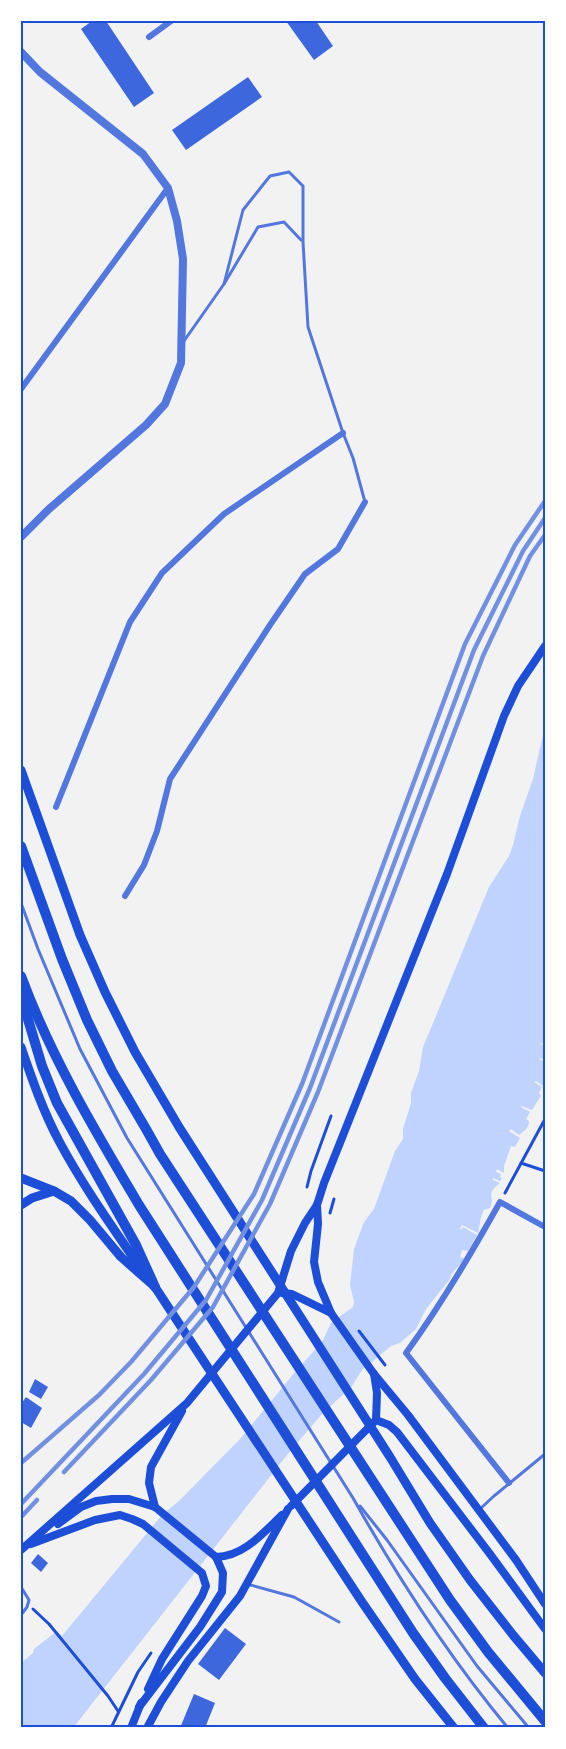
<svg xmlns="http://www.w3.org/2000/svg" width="566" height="1749" font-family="'Open Sans',sans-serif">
<rect width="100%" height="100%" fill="#f2f2f2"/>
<path fill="#bfd3fe" d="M545,726v318l-6,-1 6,3v14l-5,-2 -1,1 6,3v17l-2,7 -7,-5 -2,1 8,5 -3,6 2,3 -9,14 -10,-4 -1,1 9,5 -4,7 3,2c0,7 -5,10 -10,14l-8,-6 -2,2 11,7 -5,9 -4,-1 -7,20v7l-7,-4 -1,3 5,2 -1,3 2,1 -2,3 -7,-3v2l7,3c-16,12 -4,13 -10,25l-6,2c-4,7 -4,15 -6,23l-16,-8 -2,4 1,1 2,-3 14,8 -9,16 -6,-1 -2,7 4,1c-3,8 -12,12 -14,21l-24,30 -10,20 -16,14 -9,3 -29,24 -10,16 -31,29 -34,40 -214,273h-52v-65l12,-10 1,-4 23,-18 5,5 100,-121 18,-15 60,-61 55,-67 27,-30 9,-19 22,-16 1,-5 -4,-17 4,-36 10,-27 10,-13 21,-58 8,-12v-10l8,-26v-10l8,-22 4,-24 8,-19 58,-141 20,-31 4,-11 7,-29 13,-37z"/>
<g fill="#3d67dc">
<polygon points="92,21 106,21 154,93 134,107 81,29"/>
<polygon points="286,21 316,21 333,46 314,60"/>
<polygon points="248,77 262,97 186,150 172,130"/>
<polygon points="35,1379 48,1387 41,1399 29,1392"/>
<polygon points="26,1397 42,1408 31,1428 21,1422 21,1404"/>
<polygon points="38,1554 48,1563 41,1572 31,1563"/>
<polygon points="225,1628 246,1644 219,1680 198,1664"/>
<polygon points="194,1694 215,1703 205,1728 180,1728"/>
</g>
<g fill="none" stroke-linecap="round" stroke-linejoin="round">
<g stroke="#1d4ed8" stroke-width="3">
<polyline points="521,1163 545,1171"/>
<polyline points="307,1187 311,1171 331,1116"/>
<polyline points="505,1193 545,1119"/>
<polyline points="330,1213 334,1199"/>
<polyline points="359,1331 385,1365"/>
<polyline points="33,1609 49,1624 108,1696 118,1711"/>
<polyline points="111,1728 138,1672 151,1653"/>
</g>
<g stroke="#5277de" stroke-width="3">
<polyline points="224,284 243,210 270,176 289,172 303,186 303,242 308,327 343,433 353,458 365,502"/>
<polyline points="184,341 224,284 258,227 284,222 301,240"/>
<path d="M21,903l17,46 42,100 47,89 226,360c45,80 96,159 155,230"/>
<polyline points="360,1506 387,1540 477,1666 529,1728"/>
<polyline points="480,1509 494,1496 545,1454"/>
<polyline points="247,1584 294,1597 339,1622"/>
<polyline points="21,1587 29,1600 27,1607 21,1615"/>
</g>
<g stroke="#5277de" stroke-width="6">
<polyline points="149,37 171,21"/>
<polyline points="21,389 168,188"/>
<polyline points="56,807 130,622 162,573 224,514 343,433"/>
<polyline points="125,896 144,865 157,831 170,779 270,625 305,574 338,549 365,502"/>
<path d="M509,1483l-103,-130c35,-48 65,-99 94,-151l45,25"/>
</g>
<polyline stroke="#5277de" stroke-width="8" points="21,52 40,72 143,154 168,188 177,221 183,259 181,363 165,404 146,425 49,509 21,537"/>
<g stroke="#1d4ed8" stroke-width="8">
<polyline points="317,1205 318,1224 314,1262 318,1282 331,1313 374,1374 408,1415 516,1560 545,1604"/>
<polyline points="282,1293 292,1294 331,1313"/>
<polyline points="376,1420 389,1425 397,1432 490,1554 545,1629"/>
<polyline points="291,1506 376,1420 377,1393 374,1374"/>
<polyline points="155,1507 149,1483 151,1467 182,1411"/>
<polyline points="58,1524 81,1507 96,1501 112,1499 129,1499 155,1507 216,1557 223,1573 222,1592 200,1627 139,1707"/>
<polyline points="31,1544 95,1520 120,1515 132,1519 143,1524 202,1573 206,1586 202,1596 162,1659 148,1689"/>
<polyline points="21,1550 187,1403 278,1293 291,1251 305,1223 317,1205 324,1183 447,874 504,716 518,686 545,646"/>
<path d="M216,1557c27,0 47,-24 66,-42"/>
<polyline points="131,1728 141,1703"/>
<polyline points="147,1728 161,1702 188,1661 240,1596 288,1509"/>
</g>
<g stroke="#1d4ed8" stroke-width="9">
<polyline points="21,770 80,935 105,992 135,1052 179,1127 390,1457 430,1523 470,1580 513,1635 545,1673"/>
<path d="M21,1047c11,32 22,64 38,94 25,47 57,91 87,135"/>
<polyline points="21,1178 54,1191 71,1201 90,1220 121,1257 155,1287 362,1602 415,1679 454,1728"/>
<polyline points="21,1205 32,1198 54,1191"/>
</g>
<g stroke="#1d4ed8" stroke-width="10">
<polyline points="21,846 62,959 87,1020 112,1071 146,1129 160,1154 450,1600 488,1652 545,1721"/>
<path d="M21,976c30,81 74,155 118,229l274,428 32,45 39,50"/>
<polyline points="21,996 42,1066 57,1103 136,1245 155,1287"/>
</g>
<g stroke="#7290e2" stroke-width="4.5">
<polyline points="21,1463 99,1395 131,1362 194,1287 254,1194 302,1084 465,644 515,545 545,501"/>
<polyline points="64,1472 151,1380 213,1307 270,1204 318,1092 483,656 530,556 545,535"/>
<polyline points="21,1504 144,1374 206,1300 262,1200 310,1088 474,650 523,551 545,518"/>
<polyline points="21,1517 37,1500"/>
</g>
</g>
<rect width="566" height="1749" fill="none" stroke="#ffffff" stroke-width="45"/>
<rect x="22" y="22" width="522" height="1704" fill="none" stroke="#1d4ed8" stroke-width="2"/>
</svg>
